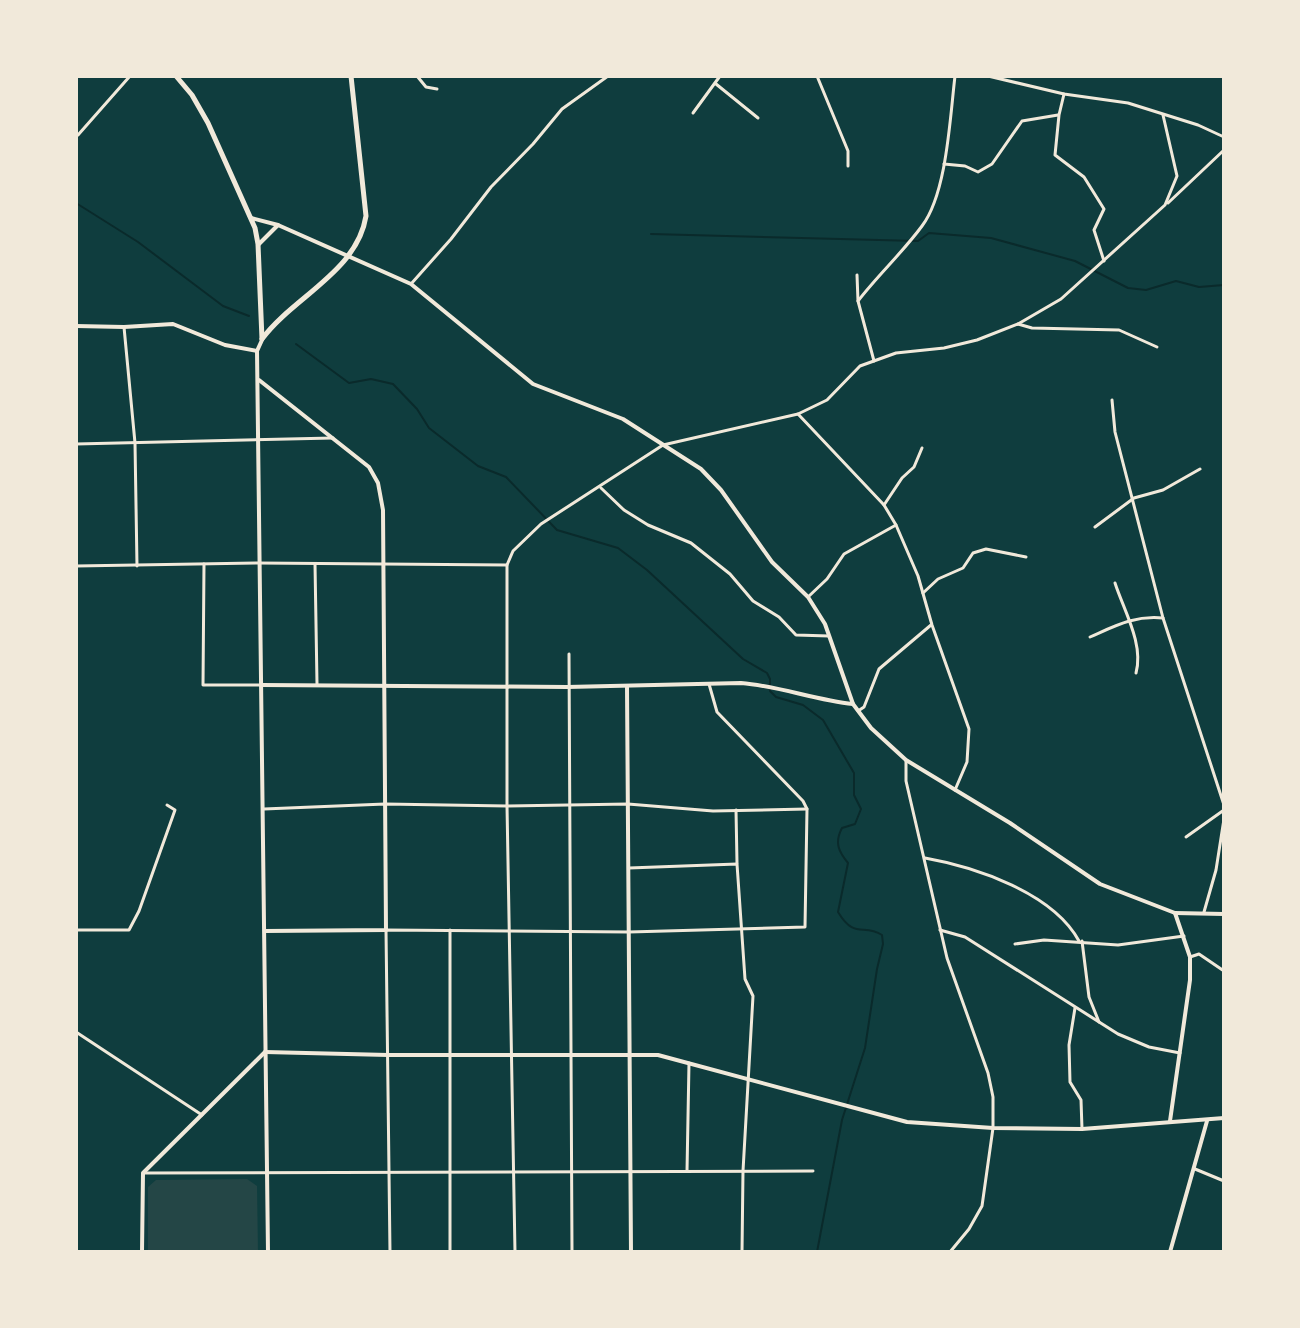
<svg xmlns="http://www.w3.org/2000/svg" width="1300" height="1328" font-family="Figtree,sans-serif">
<rect width="100%" height="100%" fill="#0f3d3e"/>
<polygon fill="#244646" points="247,1179 257,1186 258,1252 148,1252 148,1187 156,1180"/>
<g fill="none" stroke-linecap="round" stroke-linejoin="round">
<g stroke="#0a2a2b" stroke-width="2">
<polyline points="76,203 138,242 223,306 249,316"/>
<polyline points="651,234 918,241 929,233 991,238 1075,261 1128,288 1146,290 1176,281 1199,287 1224,285"/>
<path d="M296,344l53,39 22,-4 22,5 24,25 12,19 49,38 28,11 51,53 61,18 29,22 96,89 24,14 3,6v12l6,6 27,8 20,15 31,53v22l7,14 -6,15 -13,4c-8,15 -3,24 6,35l-10,49c17,28 25,11 44,23l1,9 -6,25 -12,79 -23,72 -25,132"/>
</g>
<g stroke="#f1e9da" stroke-width="3">
<polyline points="417,76 426,87 437,89"/>
<polyline points="817,76 848,151 848,166"/>
<polyline points="988,76 1064,94 1128,103 1198,125 1224,137"/>
<polyline points="716,84 758,118"/>
<polyline points="1064,94 1059,115 1055,155 1084,177 1104,209 1094,230 1104,261"/>
<polyline points="693,113 720,76"/>
<polyline points="78,135 130,76"/>
<polyline points="944,164 965,166 978,172 992,164 1022,121 1058,115"/>
<polyline points="1168,203 1224,150"/>
<polyline points="857,275 858,301 874,361"/>
<polyline points="411,284 451,239 491,187 533,144 562,109 608,76"/>
<path d="M858,301c20,-26 45,-49 64,-75 25,-33 28,-109 33,-150"/>
<polyline points="1018,324 1032,328 1119,330 1157,347"/>
<polyline points="124,327 135,443 137,566"/>
<polyline points="1112,400 1115,432 1163,618 1224,805"/>
<polyline points="798,414 884,505 896,525 918,576 932,625 969,729 967,762 955,790"/>
<polyline points="76,444 333,438"/>
<polyline points="601,488 624,510 648,525 691,543 730,574 753,601 779,617 796,635 829,636"/>
<polyline points="884,505 902,478 914,467 922,448"/>
<polyline points="1095,527 1134,498 1163,490 1200,469"/>
<polyline points="204,564 203,685 262,685"/>
<polyline points="315,564 317,684"/>
<polyline points="76,566 258,563 507,565"/>
<path d="M1115,583c9,28 29,61 21,90"/>
<polyline points="923,593 938,579 963,568 973,553 986,549 1026,557"/>
<polyline points="808,597 827,579 844,554 896,525"/>
<path d="M1090,637c25,-11 45,-22 73,-19"/>
<polyline points="569,654 572,1252"/>
<polyline points="858,711 864,707 879,669 931,625"/>
<polyline points="906,760 906,781 947,958 988,1073 993,1097 993,1128 982,1206 969,1229 950,1252"/>
<polyline points="264,809 385,804 507,806 628,804 713,811 807,809"/>
<polyline points="736,810 737,863"/>
<polyline points="1186,837 1224,810"/>
<path d="M925,858c51,9 128,35 154,83"/>
<polyline points="629,868 737,864 745,979 753,996 743,1171 742,1252"/>
<polyline points="1204,912 1216,870 1224,819"/>
<polyline points="76,930 129,930 139,911 175,810 167,805"/>
<polyline points="450,930 450,1252"/>
<polyline points="940,930 965,937 1118,1034 1149,1047 1180,1053"/>
<polyline points="1082,941 1089,997 1099,1022"/>
<polyline points="1015,944 1044,940 1118,945 1184,936"/>
<polyline points="1190,957 1199,954 1224,971"/>
<polyline points="1075,1008 1069,1045 1070,1082 1081,1100 1082,1129"/>
<polyline points="76,1032 202,1115"/>
<polyline points="1195,1169 1224,1181"/>
<polyline points="687,1171 689,1063"/>
<polyline points="145,1173 813,1171"/>
<polyline points="390,1252 386,930 629,932 805,927 807,809 803,801 717,712 709,684"/>
<polyline points="515,1252 507,806 507,565 513,551 541,524 663,445 798,414 827,400 860,366 896,353 944,348 977,340 1018,324 1061,299 1165,205 1177,176 1163,115"/>
</g>
<g stroke="#f1e9da" stroke-width="4">
<polyline points="251,218 278,225 411,284 533,384 623,419 701,469 721,490 772,562 808,597 825,624 853,704 871,728 906,760 1010,823 1100,884 1175,913 1190,957 1190,980 1170,1121"/>
<polyline points="258,245 278,225"/>
<polyline points="76,326 124,327 173,324 225,345 257,351"/>
<path d="M262,685l305,2 174,-4c38,3 74,17 112,21"/>
<polyline points="627,686 631,1252"/>
<polyline points="1175,913 1224,914"/>
<polyline points="265,1052 388,1055 658,1055 907,1122 993,1128 1082,1129 1224,1118"/>
<polyline points="1170,1252 1207,1121"/>
</g>
<g stroke="#f1e9da" stroke-width="4">
<polyline points="262,340 257,351 268,1252"/>
<polyline points="259,380 369,467 378,483 383,510 386,930 265,931"/>
<polyline points="142,1252 143,1173 265,1052"/>
</g>
<g stroke="#f1e9da" stroke-width="5">
<polyline points="176,76 192,95 208,123 255,228 258,244 262,339"/>
<path d="M262,339c31,-42 95,-67 104,-123l-15,-140"/>
</g>
</g>
<rect width="1300" height="1328" fill="none" stroke="#f1e9da" stroke-width="156"/>
</svg>
